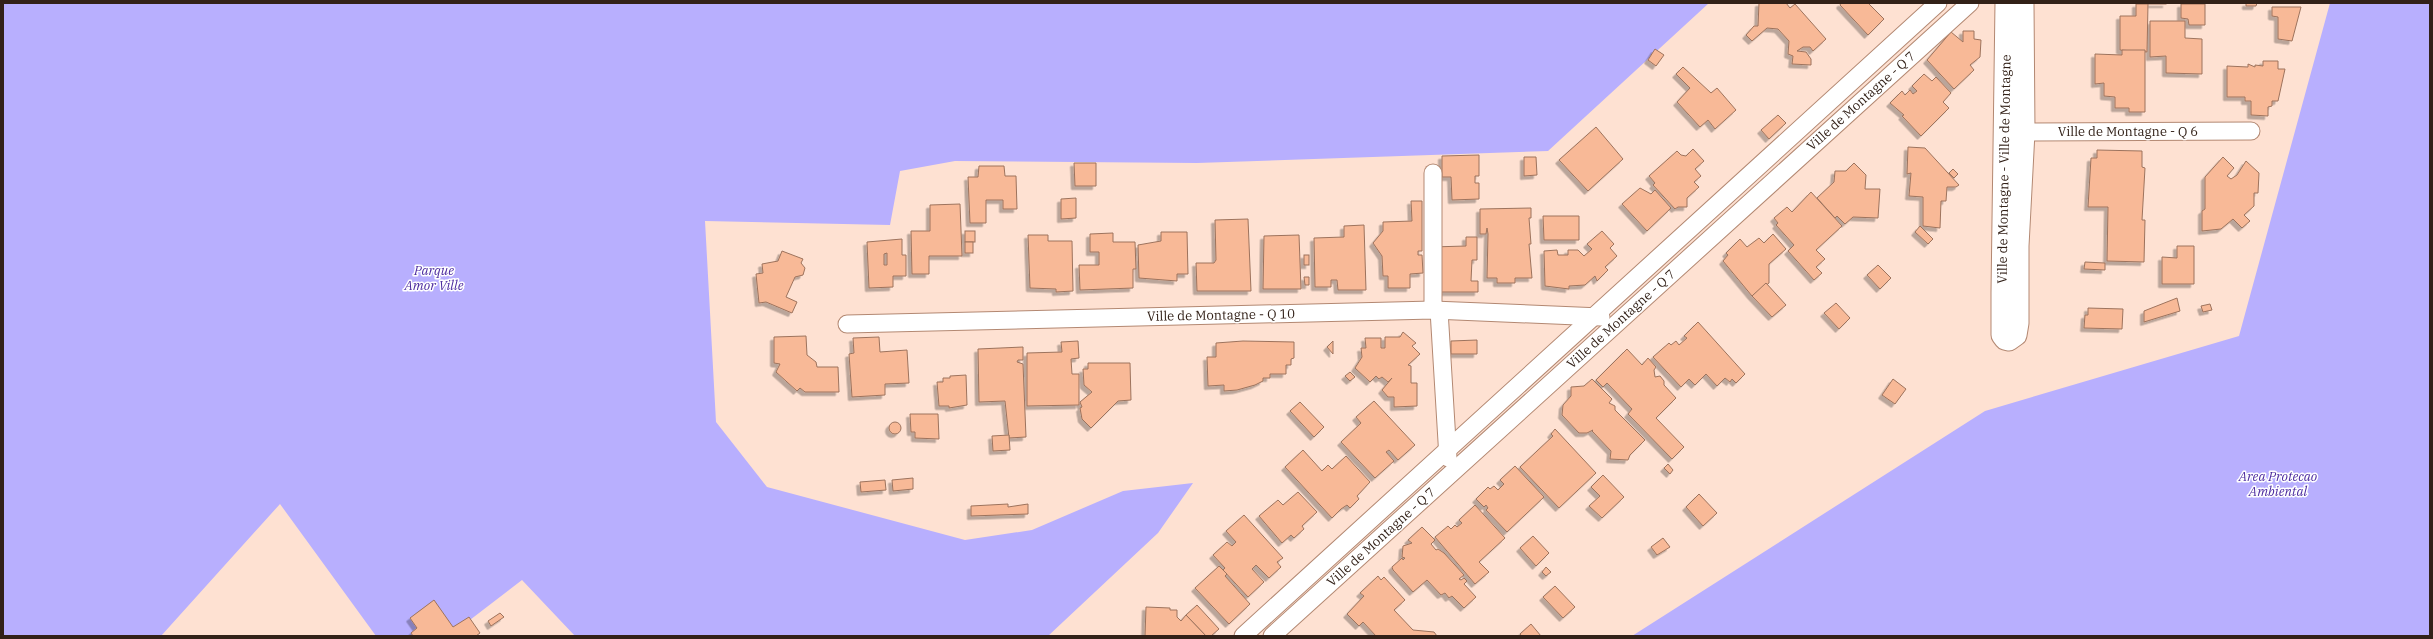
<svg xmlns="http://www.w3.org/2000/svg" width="2433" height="639" font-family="'IBM Plex Serif',serif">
<defs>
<filter id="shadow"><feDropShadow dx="-3.5" dy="3.5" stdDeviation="0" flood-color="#0004"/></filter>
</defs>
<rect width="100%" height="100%" fill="#fee1d2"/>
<g fill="#b8affe">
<polygon points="3,3 1709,3 1548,151 1197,163 955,161 900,171 890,225 705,221 716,422 767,487 965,540 1032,530 1123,491 1193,483 1158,533 1048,636 575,636 522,580 449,636 376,636 280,504 161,636 3,636"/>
<polygon points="2330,3 2430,3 2430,636 1632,636 1985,411 2239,336"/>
</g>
<g fill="#f8b997" stroke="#9d735d" fill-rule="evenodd" filter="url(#shadow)">
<polygon points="1759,3 1786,3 1790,8 1795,4 1826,39 1813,51 1810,47 1803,47 1797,51 1806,52 1811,59 1811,65 1792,64 1793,56 1788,54 1789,41 1778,29 1767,28 1752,41 1746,35 1754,26 1758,26"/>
<polygon points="1868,3 1884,19 1868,35 1840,5 1841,3"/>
<rect x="2148" y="3" width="18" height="1"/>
<polygon points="2246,3 2257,3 2256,6 2246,6"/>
<polygon points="2136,4 2148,4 2147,52 2120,50 2120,16 2136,16"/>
<polygon points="2181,4 2205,4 2205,25 2189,25 2188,19 2181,18"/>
<polygon points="2272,7 2301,7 2292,41 2278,39 2278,17 2272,16"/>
<polygon points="2150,21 2185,21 2185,38 2202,39 2202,74 2166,73 2166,56 2150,57"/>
<polygon points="1963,31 1974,31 1974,39 1981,40 1980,57 1970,65 1974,70 1954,89 1927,60 1951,32 1963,42"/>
<polygon points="1655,49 1664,55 1656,66 1648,60"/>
<polygon points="2122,50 2145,50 2145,112 2129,112 2129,108 2115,108 2115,97 2104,96 2104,83 2095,84 2095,54 2122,55"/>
<polygon points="2263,61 2278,61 2278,69 2285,69 2278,101 2272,101 2272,106 2268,107 2268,116 2251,115 2251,101 2245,101 2245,97 2227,97 2227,66 2248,67 2248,64 2255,67 2255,65 2263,66"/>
<polygon points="1683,67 1711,93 1717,88 1736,110 1715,129 1708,120 1700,127 1677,102 1690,88 1676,74"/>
<polygon points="1924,74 1932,81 1936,77 1951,93 1943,102 1949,108 1921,136 1902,116 1904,115 1890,103 1902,91 1905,95 1910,90 1913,94 1917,91 1912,86"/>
<polygon points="1778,115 1786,123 1769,139 1761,130"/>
<polygon points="1596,127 1623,159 1588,191 1559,160"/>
<polygon points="1908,147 1925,148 1959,185 1956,187 1947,187 1946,201 1941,201 1940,228 1923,226 1923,197 1909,196 1911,173 1907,174"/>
<polygon points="1693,149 1704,161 1695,169 1701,176 1694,182 1699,187 1687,198 1687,207 1678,207 1675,209 1653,185 1655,183 1649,176 1677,151 1681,155 1686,156"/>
<polygon points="2097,150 2142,151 2142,167 2145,168 2142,220 2145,220 2144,262 2107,261 2108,207 2088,207 2091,158 2097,158"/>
<polygon points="1479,155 1479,176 1475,176 1475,183 1479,183 1479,199 1452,200 1451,177 1442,177 1442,156"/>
<polygon points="1524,157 1536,157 1537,175 1524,176"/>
<polygon points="2223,157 2234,168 2227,176 2231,179 2237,175 2246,161 2259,173 2258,193 2254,193 2254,206 2244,215 2250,221 2242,228 2233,219 2221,229 2202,231 2202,211 2205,209 2205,177"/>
<polygon points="1074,163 1096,163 1096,186 1075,186"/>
<polygon points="1854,163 1866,175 1865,189 1880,189 1878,218 1853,217 1845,224 1837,216 1835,218 1817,198 1834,182 1835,171 1846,171"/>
<polygon points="979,166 1004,166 1005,176 1016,176 1017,209 1003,209 1003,200 986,200 986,223 970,223 968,177 978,177"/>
<polygon points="1953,169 1958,174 1954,178 1949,173"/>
<polygon points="1640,188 1651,194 1655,190 1671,208 1647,231 1622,204"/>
<polygon points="1811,192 1842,226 1816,250 1825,259 1816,267 1822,273 1814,280 1788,251 1794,245 1776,225 1778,223 1774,218 1787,207 1792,212"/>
<polygon points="1076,198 1076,218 1061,219 1061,199"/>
<polygon points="1411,201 1422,201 1422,251 1418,251 1418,255 1422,255 1423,273 1410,274 1410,288 1388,288 1388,276 1383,276 1382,256 1373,243 1383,231 1383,222 1412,221"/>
<polygon points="960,204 962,256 929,256 929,274 912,274 911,231 930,231 930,205"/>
<polygon points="1531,208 1531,218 1529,218 1531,244 1529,244 1532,278 1515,278 1515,283 1497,283 1497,278 1487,278 1488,234 1487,228 1486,234 1480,234 1480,209"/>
<polygon points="1543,216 1579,216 1579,240 1544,240"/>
<polygon points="1248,219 1251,291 1197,291 1196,263 1214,263 1216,260 1215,220"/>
<polygon points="1364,225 1366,290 1338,290 1337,280 1331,280 1331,287 1315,287 1314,238 1344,237 1344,226"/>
<polygon points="1920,226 1933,239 1928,244 1915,232"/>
<rect x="965" y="231" width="10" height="11"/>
<polygon points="1602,231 1614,244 1610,248 1617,256 1605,267 1608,270 1597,281 1595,276 1585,285 1569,286 1569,289 1545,286 1544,251 1557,250 1558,255 1568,255 1568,250 1578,250 1584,256 1592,249 1587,244"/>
<polygon points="1161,232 1187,232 1188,274 1177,274 1177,281 1139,278 1138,245 1161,241"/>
<polygon points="1113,233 1113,242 1135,242 1136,269 1133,269 1133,288 1080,290 1079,265 1099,265 1099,252 1090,252 1090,234"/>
<polygon points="1773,234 1786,249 1769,264 1769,283 1752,296 1723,261 1728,255 1726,253 1740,239 1747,247 1759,238 1764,243"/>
<polygon points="1028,235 1048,235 1048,241 1072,241 1073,291 1056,292 1056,289 1030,288"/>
<polygon points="1299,235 1301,289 1263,289 1264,236"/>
<polygon points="1466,237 1477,237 1477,260 1472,260 1471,281 1478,281 1478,292 1438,292 1431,247 1466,246"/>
<path d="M902,239v16h4v21h-13v11l-24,1 -2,-46zM887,253v12h-3v-11z"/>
<rect x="965" y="242" width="8" height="11"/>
<polygon points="2177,246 2194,246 2194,284 2162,284 2162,257 2177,258"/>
<polygon points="782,251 803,259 801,263 805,268 803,275 795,277 786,297 797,302 792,313 766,302 759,303 756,274 763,273 762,264 778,261"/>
<rect x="1304" y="255" width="5" height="10"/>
<polygon points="2085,262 2105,263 2105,270 2084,269"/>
<polygon points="1878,265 1891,278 1880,289 1867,275"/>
<polygon points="1304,277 1309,277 1309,285 1305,285"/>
<polygon points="1766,283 1786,305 1772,317 1752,296"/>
<polygon points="2177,298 2180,311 2144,322 2144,311"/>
<polygon points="1836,303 1850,318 1839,329 1824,313"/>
<polygon points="2210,304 2212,310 2203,312 2201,306"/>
<polygon points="2088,308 2123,309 2122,329 2084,328 2085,315 2088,315"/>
<polygon points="1698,322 1745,374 1736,383 1732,379 1730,382 1725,378 1717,386 1706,374 1695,385 1689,379 1681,387 1653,357 1669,343 1671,345 1676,341 1679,345 1687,338 1684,336"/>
<polygon points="1403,332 1416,343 1412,346 1420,354 1408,365 1411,366 1411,383 1417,383 1417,406 1394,407 1394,397 1388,397 1382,390 1392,378 1388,382 1382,377 1379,379 1376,376 1370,382 1355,368 1362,357 1361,348 1366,348 1365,338 1381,338 1381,348 1385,348 1385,337 1400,337"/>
<polygon points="806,336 807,355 816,362 817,367 838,367 839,392 805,392 800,388 797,391 776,372 780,364 774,363 774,337"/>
<polygon points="879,337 880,352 907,350 909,383 885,384 885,395 852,397 849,354 854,353 853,338"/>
<polygon points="1477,340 1477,354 1451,354 1451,341"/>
<polygon points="1078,341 1079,358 1071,359 1072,374 1079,374 1079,405 1027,406 1027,353 1062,352 1061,342"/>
<polygon points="1243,341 1294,342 1294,358 1291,359 1291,365 1286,365 1286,374 1270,374 1270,378 1263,378 1263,381 1255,385 1237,390 1224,391 1224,385 1208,386 1207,357 1216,357 1216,343"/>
<polygon points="1333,341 1333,354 1327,347"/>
<polygon points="1023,347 1023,360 1018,360 1017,362 1023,364 1026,437 1009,438 1005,401 979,402 978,349"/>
<polygon points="1627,349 1642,365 1648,358 1656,367 1654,370 1655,377 1660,376 1664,381 1664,385 1676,398 1656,418 1684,447 1672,459 1628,414 1632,409 1607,383 1603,387 1596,380"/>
<polygon points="1088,363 1130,363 1131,400 1118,401 1091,428 1082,419 1080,408 1082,407 1080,402 1092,392 1084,385 1083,369 1088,369"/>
<polygon points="1350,372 1355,377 1350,381 1345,376"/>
<polygon points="966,375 967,405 949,408 949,406 939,406 937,382 943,382 943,378 950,378 950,376"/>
<polygon points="1592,379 1612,399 1609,403 1615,406 1615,410 1645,440 1630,455 1628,460 1610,459 1611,451 1592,431 1593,430 1587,433 1579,433 1562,415 1563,405 1571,396 1571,387 1584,386"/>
<polygon points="1893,379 1906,389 1895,404 1882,395"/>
<polygon points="1374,401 1415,445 1398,460 1389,450 1386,452 1394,461 1375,478 1341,442 1361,423 1356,417"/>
<polygon points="1300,402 1324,427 1314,437 1290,411"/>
<polygon points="910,414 938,414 939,439 915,438 915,432 911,432"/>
<circle cx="895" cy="428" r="6"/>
<polygon points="1555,429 1596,473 1559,508 1520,467 1553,436 1551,434"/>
<polygon points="1009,435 1010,450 993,451 992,436"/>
<polygon points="1303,450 1322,471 1328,465 1332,469 1346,456 1370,482 1357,496 1359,499 1350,508 1347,505 1341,509 1332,518 1285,467"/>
<polygon points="1668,464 1673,470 1670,474 1664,468"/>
<polygon points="1515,466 1544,497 1507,532 1486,510 1488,508 1486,505 1484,507 1476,499 1488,487 1490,489 1494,486 1498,490 1504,484 1500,480"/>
<polygon points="1603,475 1624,497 1602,518 1589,506 1600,496 1591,487"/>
<polygon points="913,478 913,489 893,491 892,480"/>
<polygon points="885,480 886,490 861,492 860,482"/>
<polygon points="1298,492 1317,512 1302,526 1304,529 1294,538 1291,535 1282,543 1259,516 1278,500 1283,505"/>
<polygon points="1699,494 1717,513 1703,526 1686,507"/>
<polygon points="1008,504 1008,507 1028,504 1028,514 971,516 971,506"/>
<polygon points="1475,505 1505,538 1479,562 1489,572 1475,584 1435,537 1448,526 1451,529 1455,525 1457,527 1462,523 1459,520"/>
<polygon points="1244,515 1283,558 1277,562 1281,567 1269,578 1256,565 1252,569 1264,582 1248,597 1223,570 1225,568 1213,555 1227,542 1232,546 1236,542 1226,531"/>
<polygon points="1422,527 1435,540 1431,544 1436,550 1438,549 1444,553 1464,575 1459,579 1461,580 1464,578 1467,581 1464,584 1476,597 1464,608 1452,596 1449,598 1445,593 1441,595 1427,580 1413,592 1393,570 1392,567 1402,558 1403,560 1405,558 1402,557 1403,546 1412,543 1408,540"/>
<polygon points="1533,536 1549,553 1536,566 1520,548"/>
<polygon points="1663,538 1670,547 1657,555 1651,547"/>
<polygon points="1219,566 1227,574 1225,576 1250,604 1229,624 1195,588"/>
<polygon points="1546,567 1551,572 1546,576 1542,572"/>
<polygon points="1378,576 1381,580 1384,577 1405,600 1394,610 1413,630 1434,632 1437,636 1376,636 1363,622 1359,626 1347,614 1364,596 1360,593"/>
<polygon points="1555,586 1575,607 1563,618 1543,597"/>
<polygon points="434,600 453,627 469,617 480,633 476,636 413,636 411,633 417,628 410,618"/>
<polygon points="1197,605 1219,629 1211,636 1206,636 1186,615"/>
<polygon points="1146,607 1170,608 1170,610 1177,610 1177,617 1181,621 1186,615 1206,636 1145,636"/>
<polygon points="500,613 504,617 491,626 488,621"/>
<polygon points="1531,624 1541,636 1522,636 1520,634"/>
</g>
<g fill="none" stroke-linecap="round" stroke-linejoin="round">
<defs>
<g id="minor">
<polyline points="2013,132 2251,131"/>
<polyline points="1433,310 1433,173"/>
<polyline points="1439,310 1448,458"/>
<polyline points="847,324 1433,310 1601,317"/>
<polyline points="1243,636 1938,3"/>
<polyline points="1272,636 1970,3"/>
</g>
<polyline id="tertiary" points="2006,3 2002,293 2002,335 2005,339 2009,340 2016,335 2018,323 2018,246 2024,132 2023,3"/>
</defs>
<use href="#minor" stroke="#b38872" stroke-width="19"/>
<use href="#tertiary" stroke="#b38872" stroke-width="23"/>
<use href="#minor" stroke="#fff" stroke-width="17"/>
<use href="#tertiary" stroke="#fff" stroke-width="21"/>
</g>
<g text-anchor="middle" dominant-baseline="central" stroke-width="3" stroke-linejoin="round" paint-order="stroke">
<g font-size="13" fill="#322118" stroke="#fff">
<text transform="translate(1861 101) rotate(-42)">Ville de Montagne - Q 7</text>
<text x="2128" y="131">Ville de Montagne - Q 6</text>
<text transform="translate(2004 169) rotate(-89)">Ville de Montagne - Ville de Montagne</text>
<text transform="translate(1221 315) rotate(-1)">Ville de Montagne - Q 10</text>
<text transform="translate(1621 319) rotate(-42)">Ville de Montagne - Q 7</text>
<text transform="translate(1381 537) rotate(-42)">Ville de Montagne - Q 7</text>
</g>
<g font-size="13" font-style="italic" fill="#4c2b9f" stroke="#fff">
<text x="434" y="270">Parque<tspan x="434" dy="15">Amor Ville</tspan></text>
<text x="2278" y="476">Area Protecao<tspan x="2278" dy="15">Ambiental</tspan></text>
</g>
</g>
<rect width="2433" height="639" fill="none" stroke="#322118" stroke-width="8"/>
</svg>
